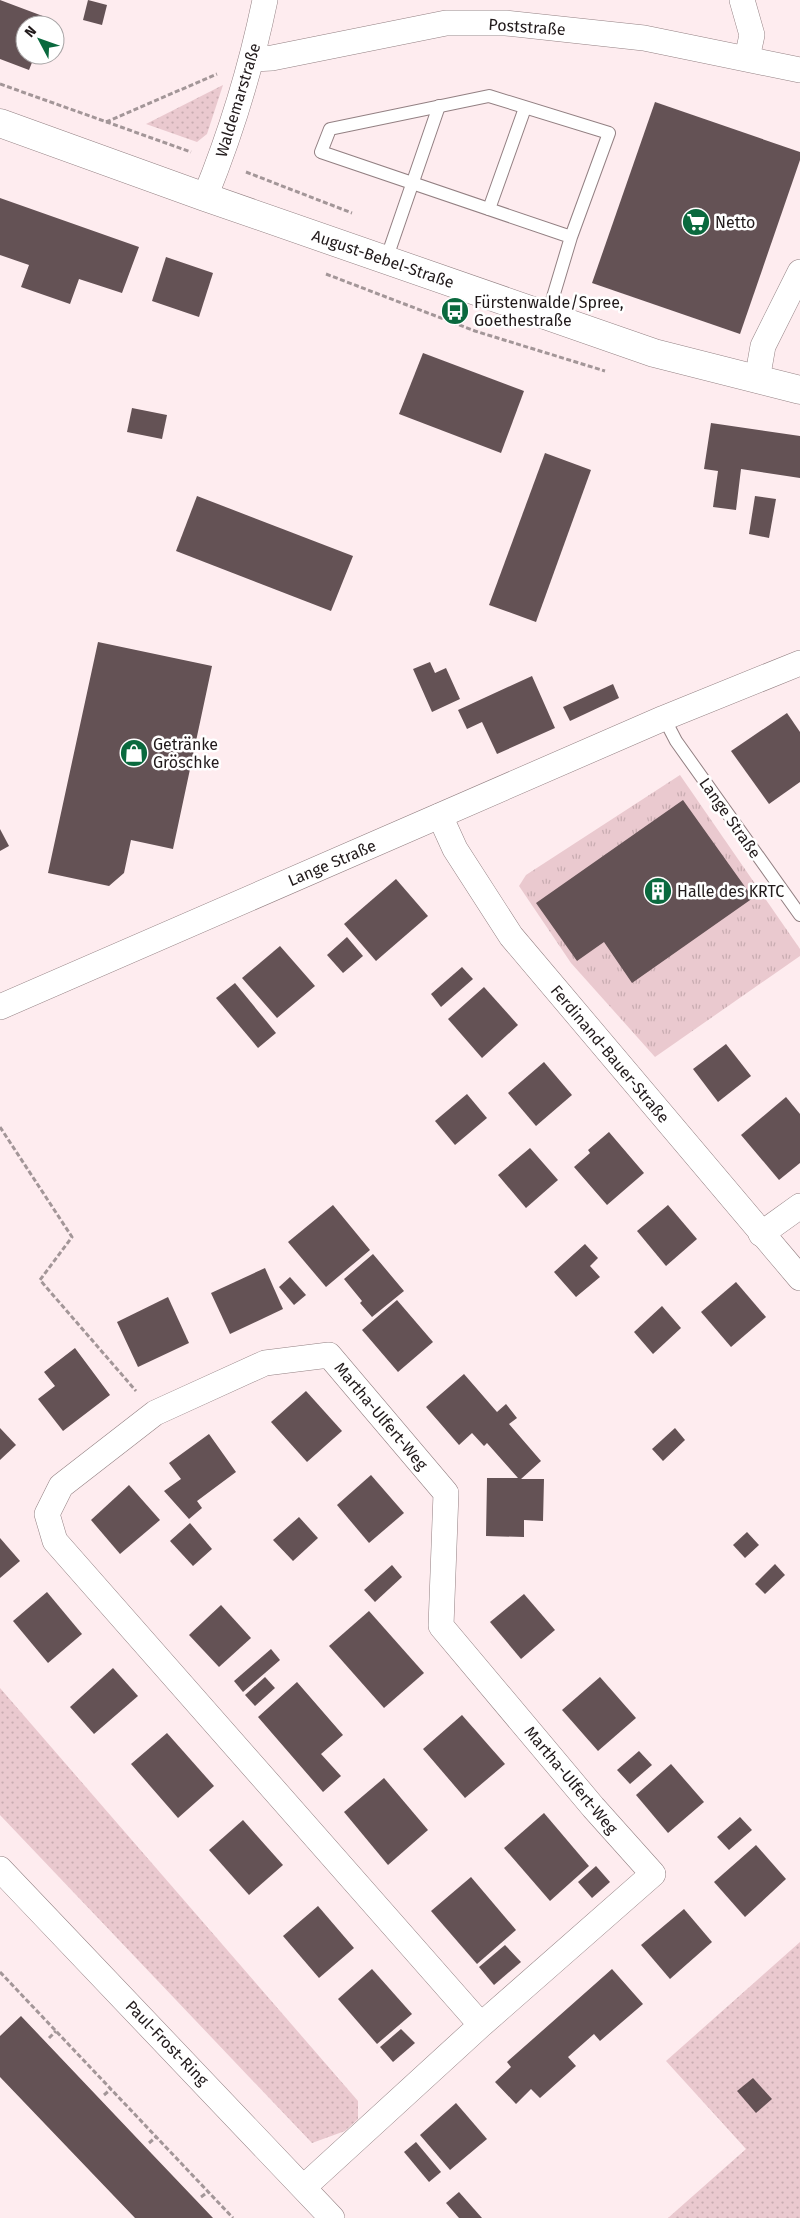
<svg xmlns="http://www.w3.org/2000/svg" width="800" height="2218" font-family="'Fira Sans',sans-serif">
<defs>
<pattern id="grass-dots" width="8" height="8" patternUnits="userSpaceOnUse" patternTransform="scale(1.25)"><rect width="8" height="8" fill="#eac9cf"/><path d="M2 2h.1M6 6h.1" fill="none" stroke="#c8acb1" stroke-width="1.8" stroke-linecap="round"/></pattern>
<pattern id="park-tufts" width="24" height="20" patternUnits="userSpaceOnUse" patternTransform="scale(1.25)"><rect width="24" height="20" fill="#eac9cf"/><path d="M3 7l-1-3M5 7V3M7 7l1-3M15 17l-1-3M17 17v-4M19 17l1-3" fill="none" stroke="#c8acb1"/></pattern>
</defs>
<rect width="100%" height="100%" fill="#feecef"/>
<g fill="url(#grass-dots)">
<polygon points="223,85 207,134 197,142 146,124"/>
<polygon points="0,1688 358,2101 358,2119 345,2131 312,2143 0,1815"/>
<polygon points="800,1942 800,2218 668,2218 746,2149 666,2061"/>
</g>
<polygon fill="url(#park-tufts)" points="680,775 800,949 800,956 655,1057 571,963 519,886 526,875"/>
<g fill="#645255">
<polygon points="0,0 48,18 46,25 25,25 25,55 35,55 29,70 0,59"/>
<polygon points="88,0 107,5 102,25 83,20"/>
<polygon points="655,102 800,152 800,160 740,334 592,283"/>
<polygon points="0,198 139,247 122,293 79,279 70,304 21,287 29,265 0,255"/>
<polygon points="166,257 213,273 199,317 152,301"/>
<polygon points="423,353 524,391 501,453 399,414"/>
<polygon points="132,408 167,415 162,439 127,432"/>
<polygon points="711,423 800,436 800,478 741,469 736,510 713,507 718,471 704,469"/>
<polygon points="545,453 591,470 536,622 489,605"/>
<polygon points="197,496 353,556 331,611 176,551"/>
<polygon points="755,496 776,499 769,538 749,534"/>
<polygon points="98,642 212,666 173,849 131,840 124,873 109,886 48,873"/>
<polygon points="430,662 435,673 446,668 460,699 432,712 413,669"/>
<polygon points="532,676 555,728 497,754 482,722 467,729 458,710"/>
<polygon points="613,684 619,698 570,721 563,707"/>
<polygon points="787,713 800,732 800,782 769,804 731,751"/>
<polygon points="683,800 753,898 632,983 604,942 577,961 536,903"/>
<polygon points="0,829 9,846 0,851"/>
<polygon points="396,879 428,916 376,961 344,924"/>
<polygon points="347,937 363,956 343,973 327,955"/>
<polygon points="280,946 315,986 277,1018 242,978"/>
<polygon points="462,967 473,979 441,1007 431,994"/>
<polygon points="235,983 276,1033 258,1048 216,998"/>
<polygon points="484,987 518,1025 482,1058 448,1019"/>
<polygon points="726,1044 751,1076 718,1102 693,1069"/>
<polygon points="544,1062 572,1095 536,1126 508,1093"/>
<polygon points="467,1094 487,1118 455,1145 435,1121"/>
<polygon points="786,1097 800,1114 800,1163 779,1180 741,1135"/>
<polygon points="609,1132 644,1173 607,1205 574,1167 590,1153 588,1150"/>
<polygon points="530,1148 558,1180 526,1208 498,1175"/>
<polygon points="333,1205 370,1250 326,1287 288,1242"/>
<polygon points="668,1205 697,1239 666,1266 637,1231"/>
<polygon points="585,1244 598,1258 590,1266 600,1277 576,1297 554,1272"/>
<polygon points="373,1254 404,1291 372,1317 360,1303 362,1301 344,1279"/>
<polygon points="265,1268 283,1309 230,1334 211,1293"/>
<polygon points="290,1277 306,1295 294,1305 279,1287"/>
<polygon points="736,1282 766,1317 731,1347 701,1312"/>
<polygon points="168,1297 189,1343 138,1367 117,1322"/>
<polygon points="397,1300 433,1342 398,1372 362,1330"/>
<polygon points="662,1306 681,1328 653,1354 634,1332"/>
<polygon points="75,1348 110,1395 63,1431 38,1399 55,1386 44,1372"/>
<polygon points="464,1374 497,1412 506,1404 517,1418 509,1424 541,1461 521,1479 544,1479 543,1521 524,1520 524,1537 486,1536 487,1478 518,1478 487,1443 484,1446 472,1433 459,1445 426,1407"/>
<polygon points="306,1391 342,1431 307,1462 271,1422"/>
<polygon points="0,1428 16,1445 0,1460"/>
<polygon points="675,1428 685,1440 663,1461 652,1449"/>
<polygon points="209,1434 236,1472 197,1501 202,1508 189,1519 164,1491 181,1479 169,1463"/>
<polygon points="371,1475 404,1513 369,1543 337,1505"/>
<polygon points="129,1485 160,1520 120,1554 91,1520"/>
<polygon points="299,1517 318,1538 293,1561 273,1540"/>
<polygon points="190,1523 212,1549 193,1566 170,1541"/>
<polygon points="747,1532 759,1545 745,1558 733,1545"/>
<polygon points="0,1538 20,1561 0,1578"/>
<polygon points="775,1564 785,1575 765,1594 755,1584"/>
<polygon points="392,1565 402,1577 375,1602 364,1590"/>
<polygon points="47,1592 82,1634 48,1663 13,1621"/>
<polygon points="524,1594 555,1630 521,1659 490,1622"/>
<polygon points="221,1605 251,1638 219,1667 189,1635"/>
<polygon points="369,1611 424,1673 384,1708 329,1646"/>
<polygon points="271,1649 280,1660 243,1692 234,1681"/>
<polygon points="113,1668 138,1696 94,1734 70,1707"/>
<polygon points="265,1677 275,1688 255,1706 245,1695"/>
<polygon points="600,1677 636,1718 598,1751 562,1710"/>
<polygon points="297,1682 343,1735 321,1754 341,1776 323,1792 258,1717"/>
<polygon points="462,1715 505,1764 465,1798 423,1749"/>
<polygon points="167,1733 214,1786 178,1818 131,1764"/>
<polygon points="639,1751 652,1765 630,1784 617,1770"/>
<polygon points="671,1764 704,1802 668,1833 636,1795"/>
<polygon points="384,1778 428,1830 388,1865 344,1812"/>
<polygon points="544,1813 589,1866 550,1901 504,1848"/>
<polygon points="740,1817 752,1830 729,1850 717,1837"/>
<polygon points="243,1820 283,1865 249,1895 209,1850"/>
<polygon points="756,1845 786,1879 745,1917 714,1882"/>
<polygon points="596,1866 610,1882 592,1898 578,1882"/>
<polygon points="471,1877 516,1930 477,1964 431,1911"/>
<polygon points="318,1906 354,1948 319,1978 283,1936"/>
<polygon points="684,1909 712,1942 670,1979 641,1945"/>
<polygon points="505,1945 521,1962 494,1985 479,1967"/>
<polygon points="372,1969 412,2014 377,2044 338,1999"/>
<polygon points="612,1969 643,2004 600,2041 594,2034 568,2057 576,2066 540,2098 531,2089 516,2104 495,2082 511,2067 507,2062"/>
<polygon points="21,2016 152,2154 213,2218 135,2218 0,2077 0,2036"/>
<polygon points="401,2029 415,2043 393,2062 380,2047"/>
<polygon points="753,2078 772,2099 756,2113 737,2091"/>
<polygon points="456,2103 487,2139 450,2170 420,2135"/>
<polygon points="416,2142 441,2172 429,2182 404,2152"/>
<polygon points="459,2192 482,2218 459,2218 446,2203"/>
</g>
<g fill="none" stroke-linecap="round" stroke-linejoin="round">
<defs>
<g id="lane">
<polyline points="489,209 525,108"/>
<polyline points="386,260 439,106"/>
<polyline points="547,317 571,237 609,133 489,96 330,129 321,152 571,237"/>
<polyline points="664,718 676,741 800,915"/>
</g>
<g id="street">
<polyline points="742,0 752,35 747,58"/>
<polyline points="253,59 272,58 446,23 506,23 644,38 800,70"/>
<path d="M205,197c26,-64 46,-129 60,-197"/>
<polyline points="757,380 763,346 800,272"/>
<polyline points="440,816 455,849 511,936 800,1278"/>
<polyline points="0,1007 664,718 800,663"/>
<polyline points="761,1234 800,1206"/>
<polyline points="0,1869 332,2218"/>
<polyline points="304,2187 481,2025 653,1874 593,1807 441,1626 446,1493 329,1355 265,1363 155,1413 61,1486 47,1514 55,1541 481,2025"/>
</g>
<polyline id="secondary" points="0,123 205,197 654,353 800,390"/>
</defs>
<use href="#lane" stroke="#938083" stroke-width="14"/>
<use href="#street" stroke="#938083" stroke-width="26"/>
<use href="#secondary" stroke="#938083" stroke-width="29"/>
<g stroke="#a39698" stroke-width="3" stroke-dasharray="5 2.5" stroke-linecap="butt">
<polyline points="0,84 191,152"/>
<polyline points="106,122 217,74"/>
<polyline points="246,172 352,213"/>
<polyline points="326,274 475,331 605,371"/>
<polyline points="0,1127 72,1237 40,1280 136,1391"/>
<polyline points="0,1972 233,2218"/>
<polyline points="49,2038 56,2031"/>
<polyline points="104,2095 111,2089"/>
<polyline points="149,2143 156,2137"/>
<polyline points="201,2197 208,2192"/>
</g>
<use href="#lane" stroke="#fff" stroke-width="12"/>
<use href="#street" stroke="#fff" stroke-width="25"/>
<use href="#secondary" stroke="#fff" stroke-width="28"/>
</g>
<defs>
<symbol id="supermarket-disc" viewBox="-11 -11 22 22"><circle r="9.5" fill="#0a693e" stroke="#fff"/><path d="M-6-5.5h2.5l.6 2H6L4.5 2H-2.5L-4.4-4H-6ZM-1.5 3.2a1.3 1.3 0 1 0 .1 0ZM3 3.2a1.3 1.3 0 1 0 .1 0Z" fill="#fff"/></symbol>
<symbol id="bus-disc" viewBox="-11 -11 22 22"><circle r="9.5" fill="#0a693e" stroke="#fff"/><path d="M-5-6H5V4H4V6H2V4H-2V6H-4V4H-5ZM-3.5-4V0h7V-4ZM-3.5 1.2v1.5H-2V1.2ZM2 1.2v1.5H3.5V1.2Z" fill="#fff"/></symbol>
<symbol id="shop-disc" viewBox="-11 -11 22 22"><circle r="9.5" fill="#0a693e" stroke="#fff"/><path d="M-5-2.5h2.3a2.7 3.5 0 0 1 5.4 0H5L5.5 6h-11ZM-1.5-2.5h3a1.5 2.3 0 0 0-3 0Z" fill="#fff"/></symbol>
<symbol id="building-disc" viewBox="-11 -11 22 22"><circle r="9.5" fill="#0a693e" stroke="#fff"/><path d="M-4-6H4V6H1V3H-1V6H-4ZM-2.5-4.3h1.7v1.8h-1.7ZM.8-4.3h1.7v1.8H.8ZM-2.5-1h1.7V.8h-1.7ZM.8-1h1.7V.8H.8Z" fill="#fff"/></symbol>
</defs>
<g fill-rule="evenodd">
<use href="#supermarket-disc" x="680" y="206" width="32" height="32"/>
<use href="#bus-disc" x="439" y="295" width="32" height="32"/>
<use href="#shop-disc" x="118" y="737" width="32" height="32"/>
<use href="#building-disc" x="642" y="875" width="32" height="32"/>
</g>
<g text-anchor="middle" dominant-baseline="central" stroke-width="5" stroke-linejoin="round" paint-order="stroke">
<g font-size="16" fill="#211a1b" stroke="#fff">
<text transform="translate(527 27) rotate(4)">Poststraße</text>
<text transform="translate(238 100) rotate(-73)">Waldemarstraße</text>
<text transform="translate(383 259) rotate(19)">August-Bebel-Straße</text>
<text transform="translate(730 818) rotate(55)">Lange Straße</text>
<text transform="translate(332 863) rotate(-23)">Lange Straße</text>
<text transform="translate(610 1054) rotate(50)">Ferdinand-Bauer-Straße</text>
<text transform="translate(381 1416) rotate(50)">Martha-Ulfert-Weg</text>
<text transform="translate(571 1780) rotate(50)">Martha-Ulfert-Weg</text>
<text transform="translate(167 2043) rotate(46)">Paul-Frost-Ring</text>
</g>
<g font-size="16" fill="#211a1b" stroke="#fff" text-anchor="start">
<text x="715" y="222">Netto</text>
<text x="474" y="302">Fürstenwalde/Spree,<tspan x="474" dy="18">Goethestraße</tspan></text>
<text x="153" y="744">Getränke<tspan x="153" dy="18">Gröschke</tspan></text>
<text x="677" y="891">Halle des KRTC</text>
</g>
</g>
<g transform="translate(40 40) rotate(311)"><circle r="24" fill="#ffffff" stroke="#a6a3a4"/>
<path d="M0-4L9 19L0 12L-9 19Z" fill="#0a693e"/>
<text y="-8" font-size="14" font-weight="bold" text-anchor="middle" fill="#211a1b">N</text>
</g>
</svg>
